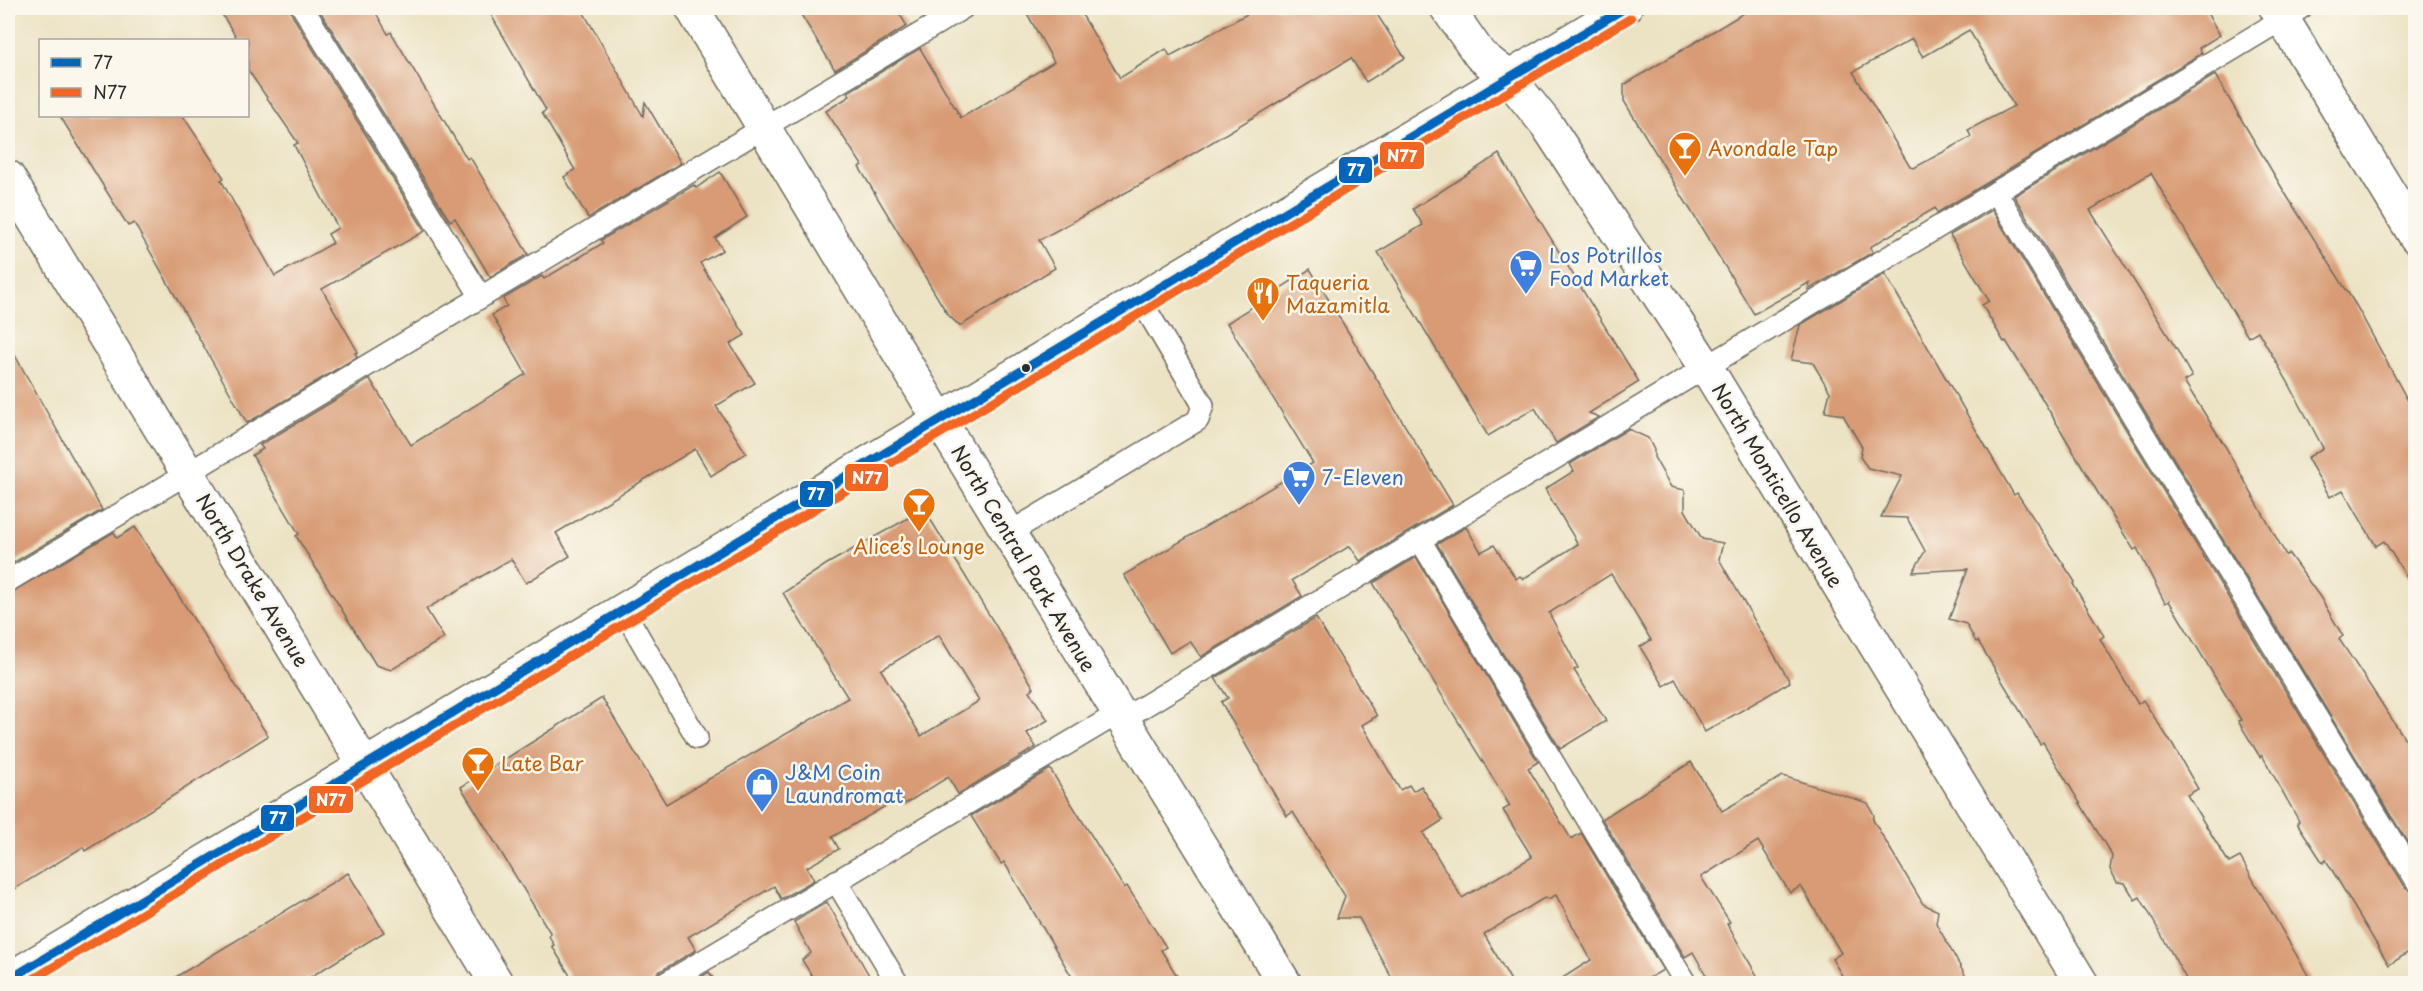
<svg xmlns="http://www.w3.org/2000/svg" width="2423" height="991" font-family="'Playpen Sans',sans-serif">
<rect width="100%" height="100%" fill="#fbf7ec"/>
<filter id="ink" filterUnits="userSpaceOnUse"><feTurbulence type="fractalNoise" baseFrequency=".0167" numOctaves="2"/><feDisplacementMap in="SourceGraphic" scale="12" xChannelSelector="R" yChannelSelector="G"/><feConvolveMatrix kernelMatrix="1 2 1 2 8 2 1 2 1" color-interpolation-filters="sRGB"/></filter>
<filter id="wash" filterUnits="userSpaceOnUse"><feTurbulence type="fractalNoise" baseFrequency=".008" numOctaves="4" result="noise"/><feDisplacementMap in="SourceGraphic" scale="24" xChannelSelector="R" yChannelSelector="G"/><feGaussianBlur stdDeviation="1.35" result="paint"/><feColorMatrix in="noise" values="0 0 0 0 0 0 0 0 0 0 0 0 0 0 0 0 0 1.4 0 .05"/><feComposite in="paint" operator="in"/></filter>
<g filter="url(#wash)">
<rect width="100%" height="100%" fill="#ece3c4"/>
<g id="blocks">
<g fill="#d89b75" fill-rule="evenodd">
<polygon points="218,8 290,8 292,15 425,231 322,289 358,352 355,353 357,357 247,423 134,223 128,226 60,116 183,116 224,178 221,180 275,276 333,243 328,234 338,228 294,145 298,143 248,70 248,40 238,40"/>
<polygon points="318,8 373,8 388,34 391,32 467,159 470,157 528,254 490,277 455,218 450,221 448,218"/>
<polygon points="487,8 581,8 643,116 645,102 681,163 588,218 564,177 575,170 542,113 546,110"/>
<polygon points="797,8 896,8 907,26 835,70"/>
<polygon points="1024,8 1078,8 1120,78 1166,49 1170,56 1258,8 1373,8 1405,58 1366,82 1351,58 1156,176 1039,240 1055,268 960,326 948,315 859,167 862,165 826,111 850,96 848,92 920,48 961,118 1054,62"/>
<path d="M1752,8h452l16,27 -21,13 3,5 -265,160 -2,-5 -65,39 3,5 -65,38 2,-8 -56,32 -130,-213v-16zM1969,30l45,76 -46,24 3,7 -57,31 -4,-1 -57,-95 59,-33 11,18z"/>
<polygon points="2215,75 2285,193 2357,307 2415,414 2415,590 2384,541 2376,546 2343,490 2330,497 2307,458 2323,448 2288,382 2258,331 2248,337 2151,173 2090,210 2177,350 2192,377 2184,381 2225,446 2286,555 2289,554 2320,597 2343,636 2339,639 2415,754 2415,855 2014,196"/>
<polygon points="1499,154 1639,382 1589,413 1599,417 1556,443 1535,408 1488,436 1378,252 1423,225 1413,209"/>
<polygon points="720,172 747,217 715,238 723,250 700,263 745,335 730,344 755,383 716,406 746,453 711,476 695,449 556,533 570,556 526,583 511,559 426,609 444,638 391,670 376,665 296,536 299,534 252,455 263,449 260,445 370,379 411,445 526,374 492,315 507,306 503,299 542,276 544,279 603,243 601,240 694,185 696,188"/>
<polygon points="1992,210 2405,887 2415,893 2415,948 2389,965 2326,860 2323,863 2297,823 2299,821 2262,755 2260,757 2238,721 2241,720 2169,601 2165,603 2137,548 2134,550 2101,498 2041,397 2006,341 2004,342 1982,305 1989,301 1950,235"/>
<polygon points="1310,269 1453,505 1360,561 1350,546 1292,580 1302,596 1201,657 1190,641 1170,653 1124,575 1313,463 1227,323"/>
<polygon points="1885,274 2014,495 2017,493 2075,582 2073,584 2104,636 2100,639 2138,704 2143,700 2172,744 2198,789 2187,795 2229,863 2240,857 2313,984 2189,984 2140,897 2135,900 2125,883 2117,882 2110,869 2112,856 2043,742 2040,744 1978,641 1976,642 1966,624 1949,619 1968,569 1913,572 1925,551 1907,518 1881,517 1902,476 1868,468 1860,457 1862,447 1843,415 1825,412 1830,392 1813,363 1791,360 1800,325"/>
<polygon points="8,343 102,510 8,566"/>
<polygon points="1628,429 1648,438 1654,450 1654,457 1671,487 1685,490 1685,510 1702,539 1723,543 1719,559 1790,682 1705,732 1675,679 1664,686 1640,647 1651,640 1611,574 1549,613 1578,668 1574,670 1606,721 1560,749 1437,544 1466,527 1481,552 1494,545 1516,579 1520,576 1523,579 1578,544 1545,489 1574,471 1570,464"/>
<path d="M924,509l110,179 -5,3 19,29 -21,13 9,14 -78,47 -10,-17 -43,27 -4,-7 -69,40 7,12 -32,18 7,13 -33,19 -7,-13 -86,51 8,13 -39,23 -6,11h-76l-23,-38 2,-1 -5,-9 2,-2 -90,-147 141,-89 64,106 182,-106 -65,-105 44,-29zM939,635l40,66 -58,35 -40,-66z"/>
<polygon points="135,527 268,736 85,851 83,847 8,893 8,594 114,532 117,538"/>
<polygon points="1416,557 1538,762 1528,768 1571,839 1581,833 1663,970 1639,984 1553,984 1591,960 1556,895 1548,899 1546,897 1484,934 1513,984 1395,984 1359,918 1337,918 1345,896 1293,812 1287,816 1221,702 1228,698 1215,678 1316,618 1377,716 1362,725 1400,790 1409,785 1413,791 1421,786 1443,820 1423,833 1462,898 1532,857 1503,810 1510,806 1373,583"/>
<polygon points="1691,762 1722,811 1783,776 1868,803 1874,815 1873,820 1923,904 1938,911 1936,923 1970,984 1847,984 1832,959 1841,953 1801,886 1790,893 1758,841 1701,877 1730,922 1727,924 1762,984 1711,984 1693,952 1685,957 1602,819"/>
<polygon points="1050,769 1124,888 1127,886 1166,947 1161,950 1182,984 1076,984 1004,862 1001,864 971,816"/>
<polygon points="348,873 384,932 299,984 164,984"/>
<polygon points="827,902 874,984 817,984 802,960 811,953 794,922"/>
<polygon points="709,972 717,984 690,984"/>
</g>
</g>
</g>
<g filter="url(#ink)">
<use href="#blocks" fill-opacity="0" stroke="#6f6b61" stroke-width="1.5"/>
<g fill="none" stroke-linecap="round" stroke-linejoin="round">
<defs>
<g id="service">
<polyline points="303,8 481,297"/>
<polyline points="1996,192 2416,880"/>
<polyline points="1009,533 1198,420 1203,405 1140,299"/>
<polyline points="1420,540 1686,984"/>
<polyline points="8,581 963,8"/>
<polyline points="623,609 697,738"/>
<polyline points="1123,719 2301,8"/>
<polyline points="836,881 898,984"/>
<polyline points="664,984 1119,713"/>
</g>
<g id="minor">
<polyline points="1447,8 1480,55 1508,77 1547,125 1706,367 2082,984"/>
<polyline points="2276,8 2416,237"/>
<polyline points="8,177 497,984"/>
</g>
<polyline id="tertiary" points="692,8 939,419 1285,984"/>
<polyline id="secondary" points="8,980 1625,8"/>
</defs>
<use href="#service" stroke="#6f6b61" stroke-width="24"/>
<use href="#minor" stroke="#6f6b61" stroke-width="36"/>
<use href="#tertiary" stroke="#6f6b61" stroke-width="36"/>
<use href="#secondary" stroke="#6f6b61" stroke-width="36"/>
<use href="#service" stroke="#fff" stroke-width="21"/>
<use href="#minor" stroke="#fff" stroke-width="33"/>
<use href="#tertiary" stroke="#fff" stroke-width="33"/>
<use href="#secondary" stroke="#fff" stroke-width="33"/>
<defs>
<polyline id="bus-1" points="8,980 1625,8"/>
<polyline id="bus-2" points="25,984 1631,18"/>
</defs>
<use href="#bus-1" stroke="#fbf7ec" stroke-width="14"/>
<use href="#bus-2" stroke="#fbf7ec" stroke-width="14"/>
<use href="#bus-1" stroke="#0065bd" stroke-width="9"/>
<use href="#bus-2" stroke="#f26522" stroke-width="9"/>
</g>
</g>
<defs>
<symbol id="bar-pin" viewBox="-11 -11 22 30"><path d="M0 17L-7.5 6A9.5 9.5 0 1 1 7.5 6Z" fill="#e8710a" stroke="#fbf7ec"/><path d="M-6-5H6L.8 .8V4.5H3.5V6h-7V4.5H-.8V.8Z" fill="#fff"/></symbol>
<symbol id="supermarket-pin" viewBox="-11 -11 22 30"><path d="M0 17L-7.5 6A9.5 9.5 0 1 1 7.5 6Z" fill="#3f7fe0" stroke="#fbf7ec"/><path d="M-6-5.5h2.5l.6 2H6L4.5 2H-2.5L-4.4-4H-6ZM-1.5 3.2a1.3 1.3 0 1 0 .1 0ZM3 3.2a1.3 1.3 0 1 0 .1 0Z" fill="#fff"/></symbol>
<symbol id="restaurant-pin" viewBox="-11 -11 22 30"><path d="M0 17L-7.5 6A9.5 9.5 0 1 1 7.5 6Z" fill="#e8710a" stroke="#fbf7ec"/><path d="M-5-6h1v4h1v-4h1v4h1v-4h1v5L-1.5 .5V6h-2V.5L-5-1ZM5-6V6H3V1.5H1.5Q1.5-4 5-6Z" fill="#fff"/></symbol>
<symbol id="shop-pin" viewBox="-11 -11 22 30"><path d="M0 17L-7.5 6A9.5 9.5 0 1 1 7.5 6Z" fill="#3f7fe0" stroke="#fbf7ec"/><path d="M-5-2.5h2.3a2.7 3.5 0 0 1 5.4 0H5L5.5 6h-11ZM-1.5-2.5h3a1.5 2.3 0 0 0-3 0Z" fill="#fff"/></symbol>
</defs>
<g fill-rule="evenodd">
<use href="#bar-pin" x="1666" y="129" width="38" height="52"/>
<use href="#supermarket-pin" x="1507" y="247" width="38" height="52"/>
<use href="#restaurant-pin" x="1244" y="274" width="38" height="52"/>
<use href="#supermarket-pin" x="1280" y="458" width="38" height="52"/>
<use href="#bar-pin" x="900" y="485" width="38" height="52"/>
<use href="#bar-pin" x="459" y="744" width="38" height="52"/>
<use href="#shop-pin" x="743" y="765" width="38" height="52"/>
</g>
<circle fill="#2b2b2b" stroke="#fbf7ec" stroke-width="2" cx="1026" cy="368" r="5"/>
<g text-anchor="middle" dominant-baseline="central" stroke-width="5" stroke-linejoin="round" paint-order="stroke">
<g font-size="20" fill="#c56008" stroke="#fbf7ec" text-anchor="start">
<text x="1708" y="148">Avondale Tap</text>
<text x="1286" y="282">Taqueria<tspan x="1286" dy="23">Mazamitla</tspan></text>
<text x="919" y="546" text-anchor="middle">Alice’s Lounge</text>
<text x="501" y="763">Late Bar</text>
</g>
<g font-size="20" fill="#366cbe" stroke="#fbf7ec" text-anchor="start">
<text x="1549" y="255">Los Potrillos<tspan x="1549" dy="23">Food Market</tspan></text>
<text x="1322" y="477">7-Eleven</text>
<text x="785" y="772">J&amp;M Coin<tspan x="785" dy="23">Laundromat</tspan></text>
</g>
<g font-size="20" fill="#2b2b2b" stroke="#fbf7ec">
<text transform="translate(1778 485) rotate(59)">North Monticello Avenue</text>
<text transform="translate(1024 558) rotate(59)">North Central Park Avenue</text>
<text transform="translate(253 580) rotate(59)">North Drake Avenue</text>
</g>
</g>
<g stroke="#fbf7ec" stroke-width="2">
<rect x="1379" y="141" width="46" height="29" rx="6" fill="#f26522"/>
<rect x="1338" y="156" width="35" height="28" rx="6" fill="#0065bd"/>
<rect x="844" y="463" width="45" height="29" rx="6" fill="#f26522"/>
<rect x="799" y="480" width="35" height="28" rx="6" fill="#0065bd"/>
<rect x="308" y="785" width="46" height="29" rx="6" fill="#f26522"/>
<rect x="260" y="804" width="35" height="28" rx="6" fill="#0065bd"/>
</g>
<g font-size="16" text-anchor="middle" font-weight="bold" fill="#fff">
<text x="1402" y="162">N77</text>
<text x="1356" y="176">77</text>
<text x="867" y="484">N77</text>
<text x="816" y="500">77</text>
<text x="331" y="806">N77</text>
<text x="278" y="824">77</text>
</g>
<rect width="2423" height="991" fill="none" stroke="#fbf7ec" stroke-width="30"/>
<rect x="39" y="39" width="210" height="78" fill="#fbf7ec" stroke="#a8a59f" stroke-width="1.5"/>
<rect x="51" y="58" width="30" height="9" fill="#0065bd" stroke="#a8a59f" stroke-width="1.5"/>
<text x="93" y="69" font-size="18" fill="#2b2b2b">77</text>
<rect x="51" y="88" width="30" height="9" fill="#f26522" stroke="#a8a59f" stroke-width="1.5"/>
<text x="93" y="99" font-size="18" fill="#2b2b2b">N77</text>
</svg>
